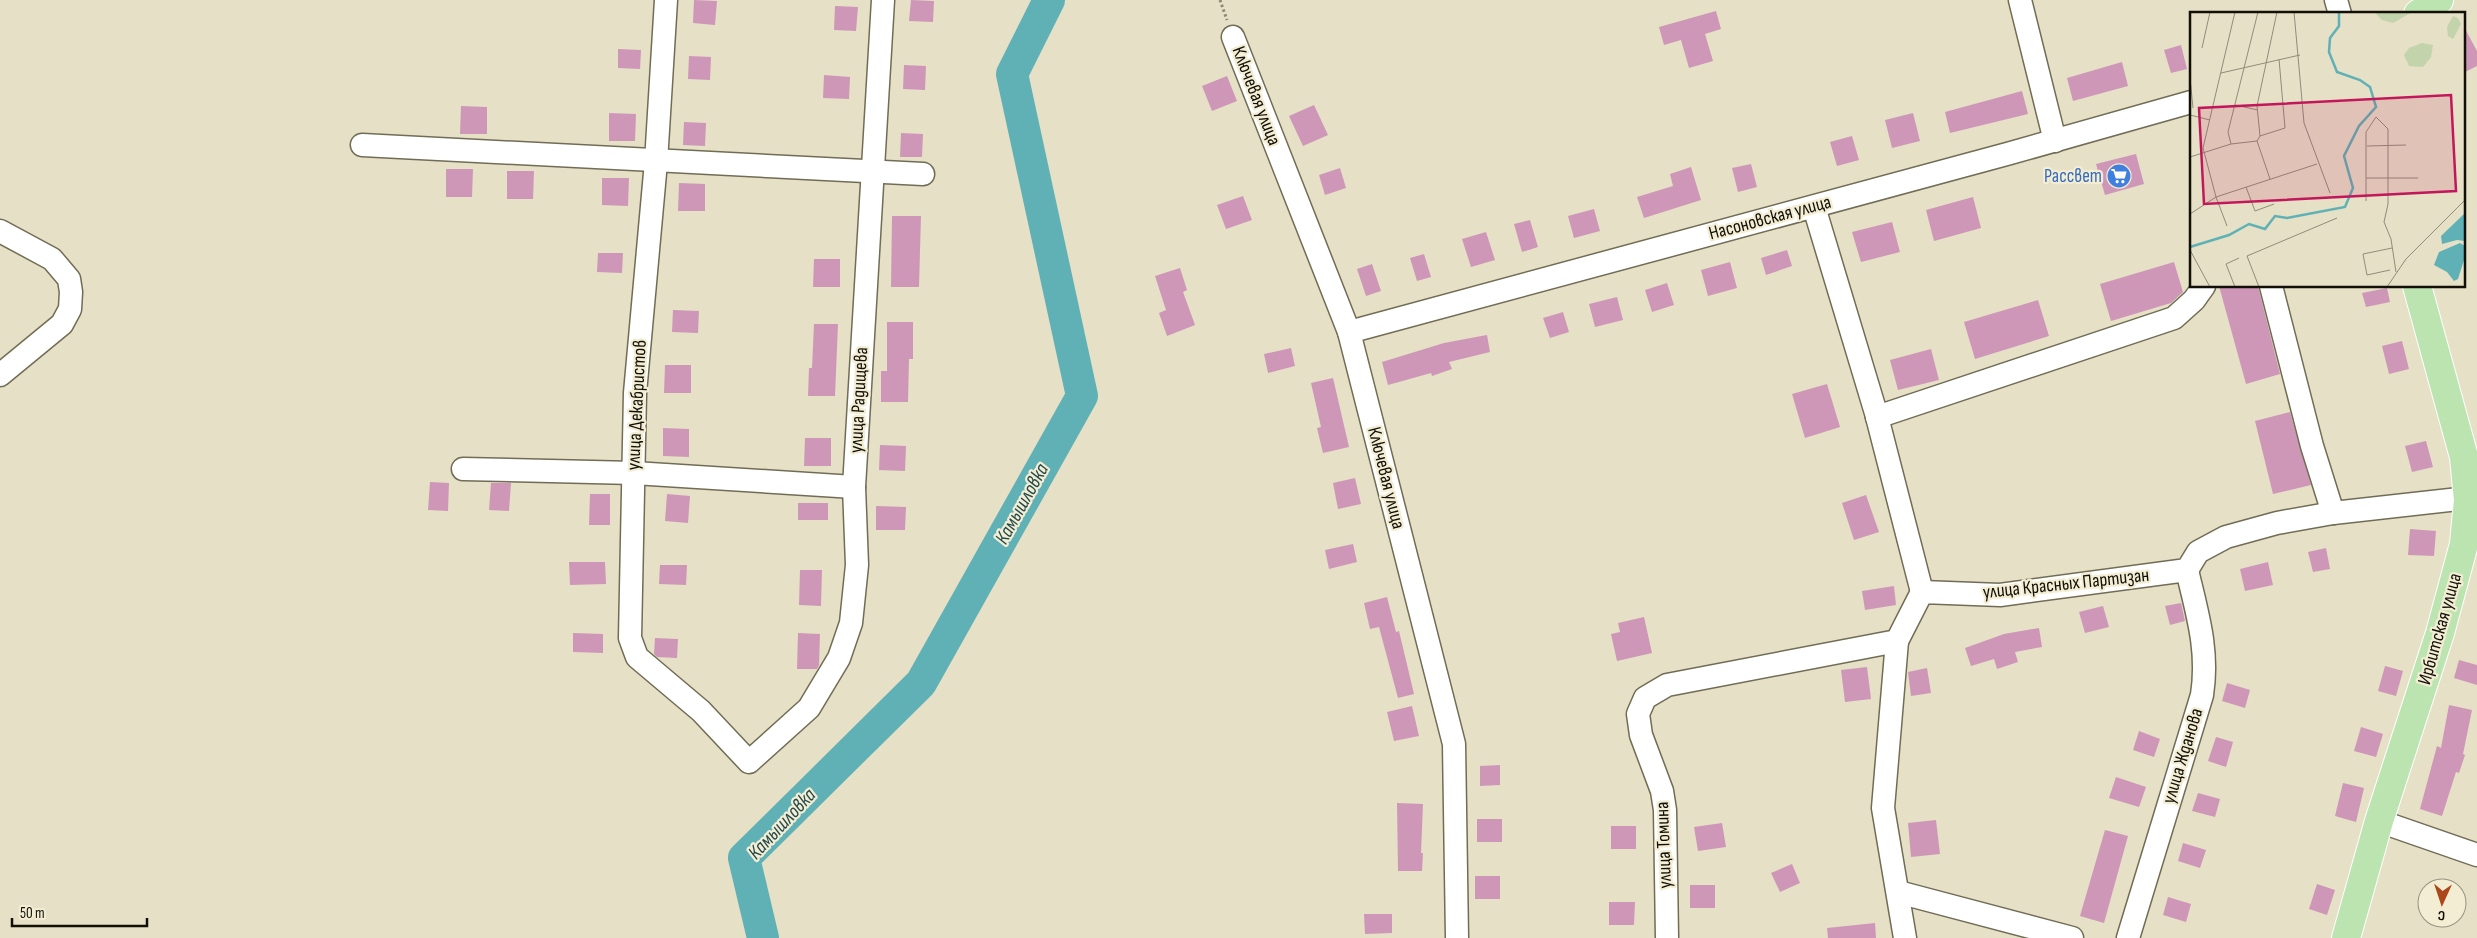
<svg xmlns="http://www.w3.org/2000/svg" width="2477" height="938" font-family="'Sofia Sans Condensed',sans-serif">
<rect width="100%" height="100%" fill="#e5e0c6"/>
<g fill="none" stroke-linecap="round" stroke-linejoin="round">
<polyline stroke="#60b1b6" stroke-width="32" points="763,938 744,858 921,683 1082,396 1012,74 1049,0"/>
</g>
<g fill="#ce97b8">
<polygon points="694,0 717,1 715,25 693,23"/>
<polygon points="911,0 934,1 933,22 909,21"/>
<polygon points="835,6 858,7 856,31 834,30"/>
<polygon points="1716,11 1721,29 1705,34 1713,61 1689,68 1681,40 1664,45 1659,27"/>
<polygon points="2463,25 2477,51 2477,66 2463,73"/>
<polygon points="2181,45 2187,69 2171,73 2164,50"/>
<polygon points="618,49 641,50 640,69 618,68"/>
<polygon points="689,56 711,57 710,80 688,79"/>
<polygon points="2122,62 2128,86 2073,101 2067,78"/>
<polygon points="904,65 926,66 925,90 903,89"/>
<polygon points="824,75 850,77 849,99 823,98"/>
<polygon points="1227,76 1237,101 1212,111 1202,86"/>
<polygon points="2022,91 2028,114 1950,133 1945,112"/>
<polygon points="1314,105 1328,135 1303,146 1289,116"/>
<polygon points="461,106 487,107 487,134 460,134"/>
<polygon points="609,113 636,114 635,141 609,141"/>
<polygon points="1913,113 1920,141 1892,148 1885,120"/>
<polygon points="684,122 706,123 705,146 683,145"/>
<polygon points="901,133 923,134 922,157 900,157"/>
<polygon points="1852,136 1859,160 1837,166 1830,142"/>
<polygon points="2136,154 2144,184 2105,195 2096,164"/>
<polygon points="1751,164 1757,187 1738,192 1732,168"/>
<polygon points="1691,167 1701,200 1644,218 1637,197 1673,186 1670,174"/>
<polygon points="1340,168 1346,188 1325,195 1319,175"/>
<polygon points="446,169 473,169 472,197 446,197"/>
<polygon points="507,171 534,171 533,199 507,199"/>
<polygon points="602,178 629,178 628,206 602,205"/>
<polygon points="679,183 705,184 705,211 678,211"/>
<polygon points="1243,196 1252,220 1226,229 1217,205"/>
<polygon points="1973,197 1981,228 1934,241 1926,210"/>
<polygon points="1594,209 1600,231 1574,238 1568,216"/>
<polygon points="892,216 921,216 919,287 891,287"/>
<polygon points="1530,220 1538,247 1522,252 1514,224"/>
<polygon points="1892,222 1900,252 1861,262 1852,232"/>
<polygon points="1486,232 1495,260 1471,267 1462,239"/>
<polygon points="1787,250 1792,266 1766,275 1761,258"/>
<polygon points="598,253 623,253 622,273 597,272"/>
<polygon points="1424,254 1431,277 1417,281 1410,258"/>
<polygon points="814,259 840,259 840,287 813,287"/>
<polygon points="1730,262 1737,288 1708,296 1701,270"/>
<polygon points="2174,262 2183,292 2171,303 2111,321 2100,284"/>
<polygon points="1372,264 1381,291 1366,296 1357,269"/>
<polygon points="1180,268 1187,290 1183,292 1195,325 1167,336 1159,313 1166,310 1155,276"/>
<polygon points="1667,283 1674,305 1652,312 1645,290"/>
<polygon points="2219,286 2258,286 2280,374 2246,384"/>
<polygon points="2387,288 2390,302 2366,307 2362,293"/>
<polygon points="1617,297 1623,320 1595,327 1589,304"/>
<polygon points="2038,300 2049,336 1975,359 1964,322"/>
<polygon points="673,310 699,311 698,333 672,332"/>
<polygon points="1563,312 1569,332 1550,338 1543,318"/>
<polygon points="887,322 913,322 913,359 909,359 908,402 881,402 881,371 887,371"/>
<polygon points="814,324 838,324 835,396 808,396 809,368 812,368"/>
<polygon points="1487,335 1490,352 1449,362 1452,369 1432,376 1431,373 1388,385 1382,362 1444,343"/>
<polygon points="2402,341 2409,369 2389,374 2382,346"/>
<polygon points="1291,348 1295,366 1268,373 1264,354"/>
<polygon points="1931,349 1939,380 1898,390 1890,360"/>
<polygon points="665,365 691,365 691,393 664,393"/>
<polygon points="1333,378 1349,447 1323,453 1317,428 1321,427 1311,383"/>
<polygon points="1827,384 1840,427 1805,438 1792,394"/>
<polygon points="2290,412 2311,485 2273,494 2255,421"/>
<polygon points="663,428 689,429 689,457 663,456"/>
<polygon points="805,438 831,438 831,466 804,466"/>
<polygon points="2426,441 2433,467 2412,472 2405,446"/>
<polygon points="880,445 906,446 905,471 879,470"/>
<polygon points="1355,478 1361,504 1338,509 1333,483"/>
<polygon points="430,482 449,483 448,511 428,510"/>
<polygon points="491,483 511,483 509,511 489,510"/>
<polygon points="590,494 610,494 610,525 589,525"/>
<polygon points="667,494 690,496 688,523 665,521"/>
<polygon points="1866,495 1879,532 1854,540 1842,503"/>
<rect x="798" y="503" width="30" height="17"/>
<polygon points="876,506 906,507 905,530 876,530"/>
<polygon points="2410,529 2436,531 2434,556 2408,555"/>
<polygon points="1353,544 1357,562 1329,569 1325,550"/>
<polygon points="2326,548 2330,569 2313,572 2308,552"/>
<polygon points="569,562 605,562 606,584 570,585"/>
<polygon points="2268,562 2273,585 2245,591 2240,569"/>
<polygon points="660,565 687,565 686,585 659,584"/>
<polygon points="800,570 822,570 821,606 799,605"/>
<polygon points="1894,586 1896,605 1865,610 1862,591"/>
<polygon points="1387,597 1396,632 1399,631 1414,694 1398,698 1379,627 1370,629 1364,603"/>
<polygon points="2181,603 2185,621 2170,625 2165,606"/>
<polygon points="2103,606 2109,627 2085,633 2079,612"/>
<polygon points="1644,617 1652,653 1617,661 1611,634 1620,632 1618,623"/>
<polygon points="2039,628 2042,647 2015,652 2018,662 1997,669 1994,659 1971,666 1965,648 2004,634"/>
<polygon points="573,633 603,634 603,653 573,652"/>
<polygon points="798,633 820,634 819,665 817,669 797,669"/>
<polygon points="655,638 678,639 677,658 657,657 654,654"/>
<polygon points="2459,660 2477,665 2477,685 2454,678"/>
<polygon points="2385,666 2403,671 2396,696 2378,691"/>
<polygon points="1867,667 1871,699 1845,702 1841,670"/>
<polygon points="1927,668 1931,693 1911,696 1908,672"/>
<polygon points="2227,683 2250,690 2245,708 2222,701"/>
<polygon points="2449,705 2472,710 2463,754 2465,755 2459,773 2456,772 2442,816 2420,809 2437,746 2441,748"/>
<polygon points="1412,706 1419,736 1394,741 1387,712"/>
<polygon points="2361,727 2383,734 2376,757 2354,751"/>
<polygon points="2139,731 2160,739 2154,757 2133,750"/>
<polygon points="2216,737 2233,742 2226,767 2208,761"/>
<polygon points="1500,765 1500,785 1480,786 1480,766"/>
<polygon points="2116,777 2146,787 2139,807 2109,798"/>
<polygon points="2343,783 2364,788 2356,822 2335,816"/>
<polygon points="2198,793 2220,799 2215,817 2192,811"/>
<polygon points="1397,803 1423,804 1421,853 1423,853 1422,871 1398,871"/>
<rect x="1477" y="819" width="25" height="23"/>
<polygon points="1936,820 1940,854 1911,857 1908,823"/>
<polygon points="1722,823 1726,847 1698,851 1694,827"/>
<rect x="1611" y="826" width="25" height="23"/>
<polygon points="2105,830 2128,836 2104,923 2080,916"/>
<polygon points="2183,843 2206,850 2200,868 2178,861"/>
<polygon points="1792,864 1800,883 1780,892 1771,873"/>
<rect x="1475" y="876" width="25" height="23"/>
<polygon points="2317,884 2335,890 2327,915 2309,909"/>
<rect x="1690" y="885" width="25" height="23"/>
<polygon points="2168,897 2191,904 2186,922 2163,915"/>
<polygon points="1609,902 1635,902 1634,925 1609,925"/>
<polygon points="1364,914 1392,914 1392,933 1365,934"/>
<polygon points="1875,923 1876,938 1828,938 1827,928"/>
</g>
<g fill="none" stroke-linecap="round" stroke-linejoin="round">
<defs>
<g id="minor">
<polyline points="666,0 656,162 635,393 630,638 637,657 701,711 749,762 809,708 839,658 851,623 857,565 854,487 883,0"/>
<polyline points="2020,0 2055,141"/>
<polyline points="2336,0 2340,14"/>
<polyline points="1233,37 1349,332 1454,744 1457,938"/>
<polyline points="362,145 923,174"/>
<polyline points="1814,207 1876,413 1922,592"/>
<polyline points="0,231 52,259 69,279 71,292 70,309 62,324 0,375"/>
<polyline points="2271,286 2312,446 2333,513"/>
<polyline points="1349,332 2007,154 2191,102"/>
<polyline points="1877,417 2174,318 2194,300 2204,286"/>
<polyline points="463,469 634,473 854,487"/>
<polyline points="1897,641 1883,808 1905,938"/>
<polyline points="2379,821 2477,855"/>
<polyline points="1898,892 2072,938"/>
<polyline points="1667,938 1665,810 1662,791 1641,735 1638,714 1645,698 1667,685 1897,641 1922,592 2000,595 2187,570 2198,552 2226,537 2277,523 2333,513 2477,497"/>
<path d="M2128,938l74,-243c7,-45 -5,-82 -15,-125"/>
</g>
<g id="major">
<polyline points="2418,14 2439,0"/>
<polyline points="2346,938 2379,821 2440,633 2464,544 2468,500 2464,457 2417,286"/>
</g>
</defs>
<use href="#minor" stroke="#716c55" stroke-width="25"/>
<use href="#major" stroke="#fff" stroke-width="30"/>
<polyline stroke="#8b8775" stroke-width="3" stroke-dasharray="2.5 2.5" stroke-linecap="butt" points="1220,0 1227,20"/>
<use href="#minor" stroke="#fff" stroke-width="22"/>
<use href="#major" stroke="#bce4b0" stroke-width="28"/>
</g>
<defs>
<symbol id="supermarket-disc" viewBox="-11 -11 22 22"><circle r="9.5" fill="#3f7fe0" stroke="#f2edd3"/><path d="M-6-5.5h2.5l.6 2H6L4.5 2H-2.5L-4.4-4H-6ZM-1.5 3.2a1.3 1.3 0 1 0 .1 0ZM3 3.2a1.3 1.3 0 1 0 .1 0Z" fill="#fff"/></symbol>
</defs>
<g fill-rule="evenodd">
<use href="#supermarket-disc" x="2105" y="162" width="28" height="28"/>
</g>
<g text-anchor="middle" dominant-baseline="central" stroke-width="4.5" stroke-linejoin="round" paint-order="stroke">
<g font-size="19" fill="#110f07" stroke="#f2edd3">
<text transform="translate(1256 96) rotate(69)">Ключевая улица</text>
<text transform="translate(1770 218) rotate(-15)">Насоновская улица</text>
<text transform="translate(859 400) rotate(-87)">улица Радищева</text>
<text transform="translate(637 405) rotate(-87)">улица Декабристов</text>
<text transform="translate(1386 478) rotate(76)">Ключевая улица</text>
<text transform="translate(2066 584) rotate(-6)">улица Красных Партизан</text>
<text transform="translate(2440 629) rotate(-74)">Ирбитская улица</text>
<text transform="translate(2183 756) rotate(-73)">улица Жданова</text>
<text transform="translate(1664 845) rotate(-92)">улица Томина</text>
</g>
<g font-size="19" fill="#366cbe" stroke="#f2edd3" text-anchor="end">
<text x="2102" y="176">Рассвет</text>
</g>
<g font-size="20" font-style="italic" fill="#22484b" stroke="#f2edd3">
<text transform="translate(1022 504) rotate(-61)">Камышловка</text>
<text transform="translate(782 824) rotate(-47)">Камышловка</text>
</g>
</g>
<g transform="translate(2190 12)">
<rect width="275" height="275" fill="#e5e0c6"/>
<path d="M184,0h38l-19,11 -11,-3zM263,4l5,2 3,6 -8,15 -5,-3 -1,-9zM232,31l11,2 -2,12 -8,10 -14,-1 -5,-11 5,-7z" fill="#c3d3ab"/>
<path d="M275,201v28l-8,-1 -15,4 -1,-8zM270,231l5,3v11l-7,22 -4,2 -7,-9 -13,-7 5,-13z" fill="#60b1b6"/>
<path fill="none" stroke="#60b1b6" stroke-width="2.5" d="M0,235l39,-12 20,-11 16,5 10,-13 12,2 58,-11 8,-19 -9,-32 15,-30 17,-19 -6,-20 -10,-7 -23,-8 -8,-20 1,-14 9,-12v-14"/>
<path fill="none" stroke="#908c7a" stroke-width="1" d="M104,0l10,111 26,70M12,36l8,-36M31,61l79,-18M0,66l3,30M45,93l23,5M0,103l20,5M70,124l-3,-30 20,-94M67,129l13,38M41,132l-3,-12 30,-120M177,134l39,-1M0,145l41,-13 26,-3 3,-5 25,-8 -6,-69M176,166h52M56,175l9,24 19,-7M176,189v-69l10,-15 12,12v75l-4,18 7,17 5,33M0,202l26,-17 -13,-49 32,-136M37,214l-11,-29 101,-33M0,238l20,37M200,258l-23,5 -4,-21 29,-6M45,275l-9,-23 13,-6M69,275l-12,-31 90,-38M197,275l19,-28 59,-59"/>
<path fill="#c2185b" fill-opacity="0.15" stroke="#c2185b" stroke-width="2.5" d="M261,83l5,96 -252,13 -5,-96z"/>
<rect width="275" height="275" fill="none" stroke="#110f07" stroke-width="2.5"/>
</g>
<g transform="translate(2442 903) rotate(183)"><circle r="24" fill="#f2edd3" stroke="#989481"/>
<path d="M0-4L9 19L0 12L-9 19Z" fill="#ac461b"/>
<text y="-8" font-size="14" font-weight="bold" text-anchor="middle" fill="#110f07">С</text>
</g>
<path d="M12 918v8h135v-8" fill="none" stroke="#110f07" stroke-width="2.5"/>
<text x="20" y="918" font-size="15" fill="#110f07" stroke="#f2edd3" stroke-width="4" paint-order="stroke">50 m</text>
</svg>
